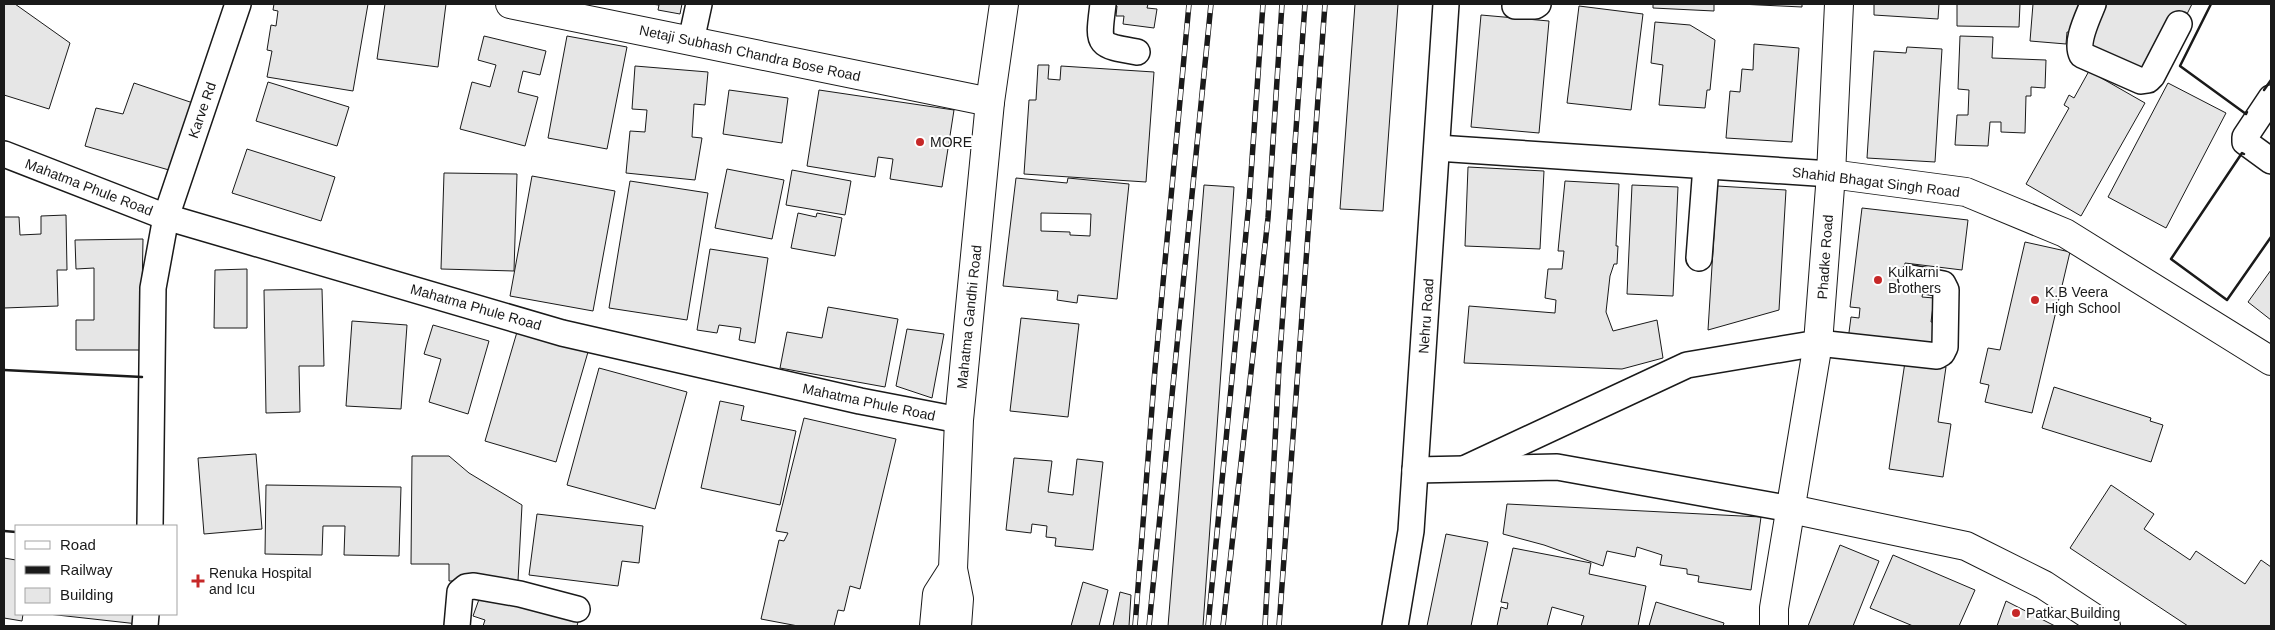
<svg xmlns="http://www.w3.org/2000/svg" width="2275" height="630" font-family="Helvetica,sans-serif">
<rect width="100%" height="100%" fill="#fff"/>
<g fill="#e6e6e6" stroke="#1a1a1a" fill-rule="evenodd">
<polygon points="4,4 15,4 70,43 49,109 4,95"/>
<polygon points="274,4 368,4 353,91 267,77 272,51 267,50 271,25 276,26 278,11 273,10"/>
<polygon points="385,4 446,4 438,67 377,59"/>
<polygon points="651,4 682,4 680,14 658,10 659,5"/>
<polygon points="1111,4 1148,4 1147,8 1157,9 1154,28 1123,24 1124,16 1116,16 1117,6 1111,6"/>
<polygon points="1355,4 1398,4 1383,211 1340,209"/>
<polygon points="1653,4 1714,4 1714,11 1653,8"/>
<polygon points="1739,4 1802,4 1802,7"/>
<polygon points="1874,4 1939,4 1938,19 1874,15"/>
<polygon points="1957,4 2020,4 2019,27 1957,26"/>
<polygon points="2033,4 2079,4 2079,12 2076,12 2074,32 2067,32 2066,44 2030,41"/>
<polygon points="2101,4 2192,4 2183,22 2143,74 2085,48"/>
<polygon points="1579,6 1643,14 1631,110 1567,103"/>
<polygon points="1481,15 1549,21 1539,133 1471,127"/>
<polygon points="1655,22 1690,25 1715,40 1710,90 1707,90 1705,108 1659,105 1663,65 1651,63"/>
<polygon points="484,36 546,51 540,75 523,71 518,92 538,97 525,146 460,129 472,82 490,87 496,65 478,60"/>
<polygon points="567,36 627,47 607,149 548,138"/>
<polygon points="1960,36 1993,37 1992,58 2046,60 2045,88 2031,87 2031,96 2026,96 2025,133 2001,132 2001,122 1990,122 1988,146 1955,145 1957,115 1968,115 1969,90 1958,89"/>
<polygon points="1754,44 1799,48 1792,142 1726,138 1730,91 1740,92 1742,69 1753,70"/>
<polygon points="1907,47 1942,49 1935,162 1867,158 1874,51 1906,53"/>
<polygon points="1038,65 1049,65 1048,79 1060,80 1061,66 1154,72 1146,182 1024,174 1029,100 1036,100"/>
<polygon points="635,66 708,72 705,105 694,104 692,137 702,138 695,180 626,173 630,131 645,132 647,110 632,109"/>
<polygon points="2089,71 2145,103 2081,216 2026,184 2069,108 2064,105 2069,95 2074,98"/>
<polygon points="268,82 349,107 337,146 256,121"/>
<polygon points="134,83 196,104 176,172 85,146 96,108 123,114"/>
<polygon points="2168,83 2226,113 2166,228 2108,197"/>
<polygon points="729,90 788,98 782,143 723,134"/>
<polygon points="819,90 954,110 942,187 890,179 893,159 878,157 875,177 807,166"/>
<polygon points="247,149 335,177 321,221 232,193"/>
<polygon points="1468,167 1544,171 1540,249 1465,246"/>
<polygon points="727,169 784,180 772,239 715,228"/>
<polygon points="792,170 851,181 845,215 786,205"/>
<polygon points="444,173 517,174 514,271 441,269"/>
<polygon points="532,176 615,191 593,311 510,296"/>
<path d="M1016,178l51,5 1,-5 61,6 -12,115 -39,-4 -1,8 -20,-3 1,-9 -55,-5zM1041,213l50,1 -1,22 -20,-1v-3l-29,-1z"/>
<polygon points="630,181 708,193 687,320 609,308"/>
<polygon points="1565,181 1619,184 1616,246 1618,246 1617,264 1614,264 1610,276 1606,312 1613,331 1657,320 1663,358 1622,369 1464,363 1469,306 1555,313 1556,300 1545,298 1548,269 1562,269 1564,251 1558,251"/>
<polygon points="1204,185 1234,187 1203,626 1168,626"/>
<polygon points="1632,185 1678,187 1673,296 1627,294"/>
<polygon points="1717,186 1786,190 1779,310 1708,330"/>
<polygon points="1862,208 1968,220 1962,270 1905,263 1902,289 1923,292 1922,297 1934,298 1931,322 1939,323 1936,350 1848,340 1851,317 1859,318 1860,308 1850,307"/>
<polygon points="798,213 816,217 817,213 842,218 835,256 791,248"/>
<polygon points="66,215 67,270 57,270 58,306 4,308 4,217 19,217 20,235 41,234 41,216"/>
<polygon points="143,239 141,350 76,350 76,320 94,320 94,268 76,269 75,240"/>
<polygon points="2025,242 2070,252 2032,413 1985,402 1989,385 1980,383 1988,348 2000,350"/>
<polygon points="710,249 768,258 755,343 739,340 741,328 719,325 717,333 697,330"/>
<polygon points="247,269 247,328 214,328 215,270"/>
<polygon points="2271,270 2271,320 2248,302"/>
<polygon points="322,289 324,366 299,366 300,412 266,413 264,290"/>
<polygon points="828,307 898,319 885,387 780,368 787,332 822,338"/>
<polygon points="1021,318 1079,324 1068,417 1010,411"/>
<polygon points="352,321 407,325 401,409 346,406"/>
<polygon points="433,325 489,341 468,414 429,402 441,359 424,354"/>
<polygon points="907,329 944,334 932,398 896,386"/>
<polygon points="517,332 588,352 556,462 485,441"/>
<polygon points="1905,362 1946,367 1938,422 1951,424 1943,477 1889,469"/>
<polygon points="599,368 687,392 655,509 567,485"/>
<polygon points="2054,387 2151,418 2150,421 2163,425 2151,462 2042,428"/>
<polygon points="720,401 744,406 741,420 796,431 780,505 701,488"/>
<polygon points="804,418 896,439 860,589 850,586 844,611 838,610 834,626 798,626 761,619 779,540 784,541 788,533 776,531"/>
<polygon points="256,454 262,529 204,534 198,458"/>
<polygon points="412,456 449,456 469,473 522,505 518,581 449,581 449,564 411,564"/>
<polygon points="1014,458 1052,461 1048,492 1073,495 1077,459 1103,462 1093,550 1055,546 1056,538 1046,537 1047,526 1032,524 1031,533 1006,530"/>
<polygon points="266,485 401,487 399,556 344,555 345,526 323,526 322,555 265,554"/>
<polygon points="2111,485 2154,514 2144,529 2190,560 2196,551 2245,584 2261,560 2271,567 2271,626 2188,626 2070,548"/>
<polygon points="1507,504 1761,517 1751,590 1698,582 1699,576 1687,574 1687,569 1660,565 1662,555 1637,547 1635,557 1607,551 1603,566 1544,545 1503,534"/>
<polygon points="537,514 643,526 639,563 622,561 618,586 529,575"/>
<polygon points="1446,534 1488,542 1471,626 1427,626"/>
<polygon points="1840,545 1879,561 1853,626 1808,626"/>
<polygon points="1513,548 1591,563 1589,574 1646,586 1638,626 1581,626 1584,616 1552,607 1547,626 1497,626 1501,607 1507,609 1508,603 1501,602"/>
<polygon points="1893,555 1975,590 1959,626 1913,626 1870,608"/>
<polygon points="4,558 16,560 16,614 23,614 22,621 4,618"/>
<polygon points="1083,582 1108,590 1099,626 1071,626"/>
<polygon points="482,591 578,622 577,626 483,626 485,620 473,616"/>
<polygon points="1120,592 1131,595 1129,626 1113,626"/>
<polygon points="2006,601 2055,626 1997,626"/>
<polygon points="1656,602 1724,623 1723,626 1649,626"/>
<polygon points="48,614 139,614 138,624"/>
</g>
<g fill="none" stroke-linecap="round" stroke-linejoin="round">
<defs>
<g id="minor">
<path d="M1103,4c-5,41 -7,41 34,48"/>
<path d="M2093,4c-5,13 -18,38 -11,51l59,26 7,-1 4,-4 27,-52"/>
<polyline points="1515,6 1535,6 1538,4"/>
<polyline points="691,41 699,4"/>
<polyline points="2271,98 2245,137 2245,142 2271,161"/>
<polyline points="1437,148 1831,174"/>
<polyline points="4,154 166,217 562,333 860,401 959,420"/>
<polyline points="1699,258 1706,166"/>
<polyline points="1466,468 1687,365 1818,343 1937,356 1942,353 1945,347 1946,290 1943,284 1911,278"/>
<polyline points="1415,470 1557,467 1791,509"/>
<polyline points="150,526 153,288 166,217 238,4"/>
<polyline points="145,626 146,614"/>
<polyline points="457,626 460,592 466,587 474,586 520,594 577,609"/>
<polyline points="1395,626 1411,531 1446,4"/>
</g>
<g id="tertiary">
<polyline points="510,4 990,102"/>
<polyline points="1831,174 1966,192 2065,233 2271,361"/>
<polyline points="1791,509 1966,546 2044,585 2106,626"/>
<polyline points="953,569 959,599 957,626"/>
<polyline points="934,626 937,594 953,569 959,420 990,102 1004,4"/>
<polyline points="1774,626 1774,608 1818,343 1831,174 1839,4"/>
</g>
</defs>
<use href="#minor" stroke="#1a1a1a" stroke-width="28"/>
<use href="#tertiary" stroke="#1a1a1a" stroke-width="30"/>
<use href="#minor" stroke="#fff" stroke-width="25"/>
<use href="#tertiary" stroke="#fff" stroke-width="28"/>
<defs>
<g id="rail">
<polyline points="1135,626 1155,369 1189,4"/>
<polyline points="1149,626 1211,4"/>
<polyline points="1208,626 1249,202 1263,4"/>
<polyline points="1223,626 1268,218 1282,4"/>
<polyline points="1265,626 1279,367 1305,4"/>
<polyline points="1279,626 1325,4"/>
</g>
</defs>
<use href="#rail" stroke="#1a1a1a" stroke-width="5.5"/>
<use href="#rail" stroke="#fff" stroke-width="4" stroke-dasharray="11" stroke-linecap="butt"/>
<g stroke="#1a1a1a" stroke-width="2.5">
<polyline points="2211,4 2180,66 2246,114 2247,112"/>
<polyline points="2264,90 2271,80"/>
<polyline points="2244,154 2242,153 2171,259 2227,300 2271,237"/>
<polyline points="4,370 142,377"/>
<polyline points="4,531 16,532"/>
</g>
</g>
<g fill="#c62828" stroke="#fff" stroke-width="2">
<circle cx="920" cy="142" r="5"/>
<circle cx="1878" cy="280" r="5"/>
<circle cx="2035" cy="300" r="5"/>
<path d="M195.5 573.5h5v5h5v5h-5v5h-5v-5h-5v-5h5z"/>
<circle cx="2016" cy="613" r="5"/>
</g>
<g text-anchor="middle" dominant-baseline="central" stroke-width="4" stroke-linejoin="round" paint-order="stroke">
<g font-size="14" fill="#1a1a1a" stroke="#fff">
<text transform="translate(750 53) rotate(12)">Netaji Subhash Chandra Bose Road</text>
<text transform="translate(202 110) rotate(-71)">Karve Rd</text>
<text transform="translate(1876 182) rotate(7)">Shahid Bhagat Singh Road</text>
<text transform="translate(89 187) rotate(21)">Mahatma Phule Road</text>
<text transform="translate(1825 257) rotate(-86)">Phadke Road</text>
<text transform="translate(476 307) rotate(16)">Mahatma Phule Road</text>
<text transform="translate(1426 316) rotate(-86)">Nehru Road</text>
<text transform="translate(969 317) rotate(-84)">Mahatma Gandhi Road</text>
<text transform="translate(869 402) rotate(12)">Mahatma Phule Road</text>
</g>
<g font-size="14" fill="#1a1a1a" stroke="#fff" text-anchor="start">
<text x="930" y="142">MORE</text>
<text x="1888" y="272">Kulkarni<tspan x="1888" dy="16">Brothers</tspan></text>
<text x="2045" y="292">K.B Veera<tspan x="2045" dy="16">High School</tspan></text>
<text x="209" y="573">Renuka Hospital<tspan x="209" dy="16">and Icu</tspan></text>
<text x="2026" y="613">Patkar Building</text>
</g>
</g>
<rect width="2275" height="630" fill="none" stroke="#1a1a1a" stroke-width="10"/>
<rect x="15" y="525" width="162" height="90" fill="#ffffff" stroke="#a3a3a3"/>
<rect x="25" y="541" width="25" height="8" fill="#ffffff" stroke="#a3a3a3"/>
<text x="60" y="550" font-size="15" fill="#1a1a1a">Road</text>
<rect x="25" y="566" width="25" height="8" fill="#1a1a1a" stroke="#a3a3a3"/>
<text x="60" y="575" font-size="15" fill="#1a1a1a">Railway</text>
<rect x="25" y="588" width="25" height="15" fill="#e6e6e6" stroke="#a3a3a3"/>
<text x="60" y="600" font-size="15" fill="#1a1a1a">Building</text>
</svg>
